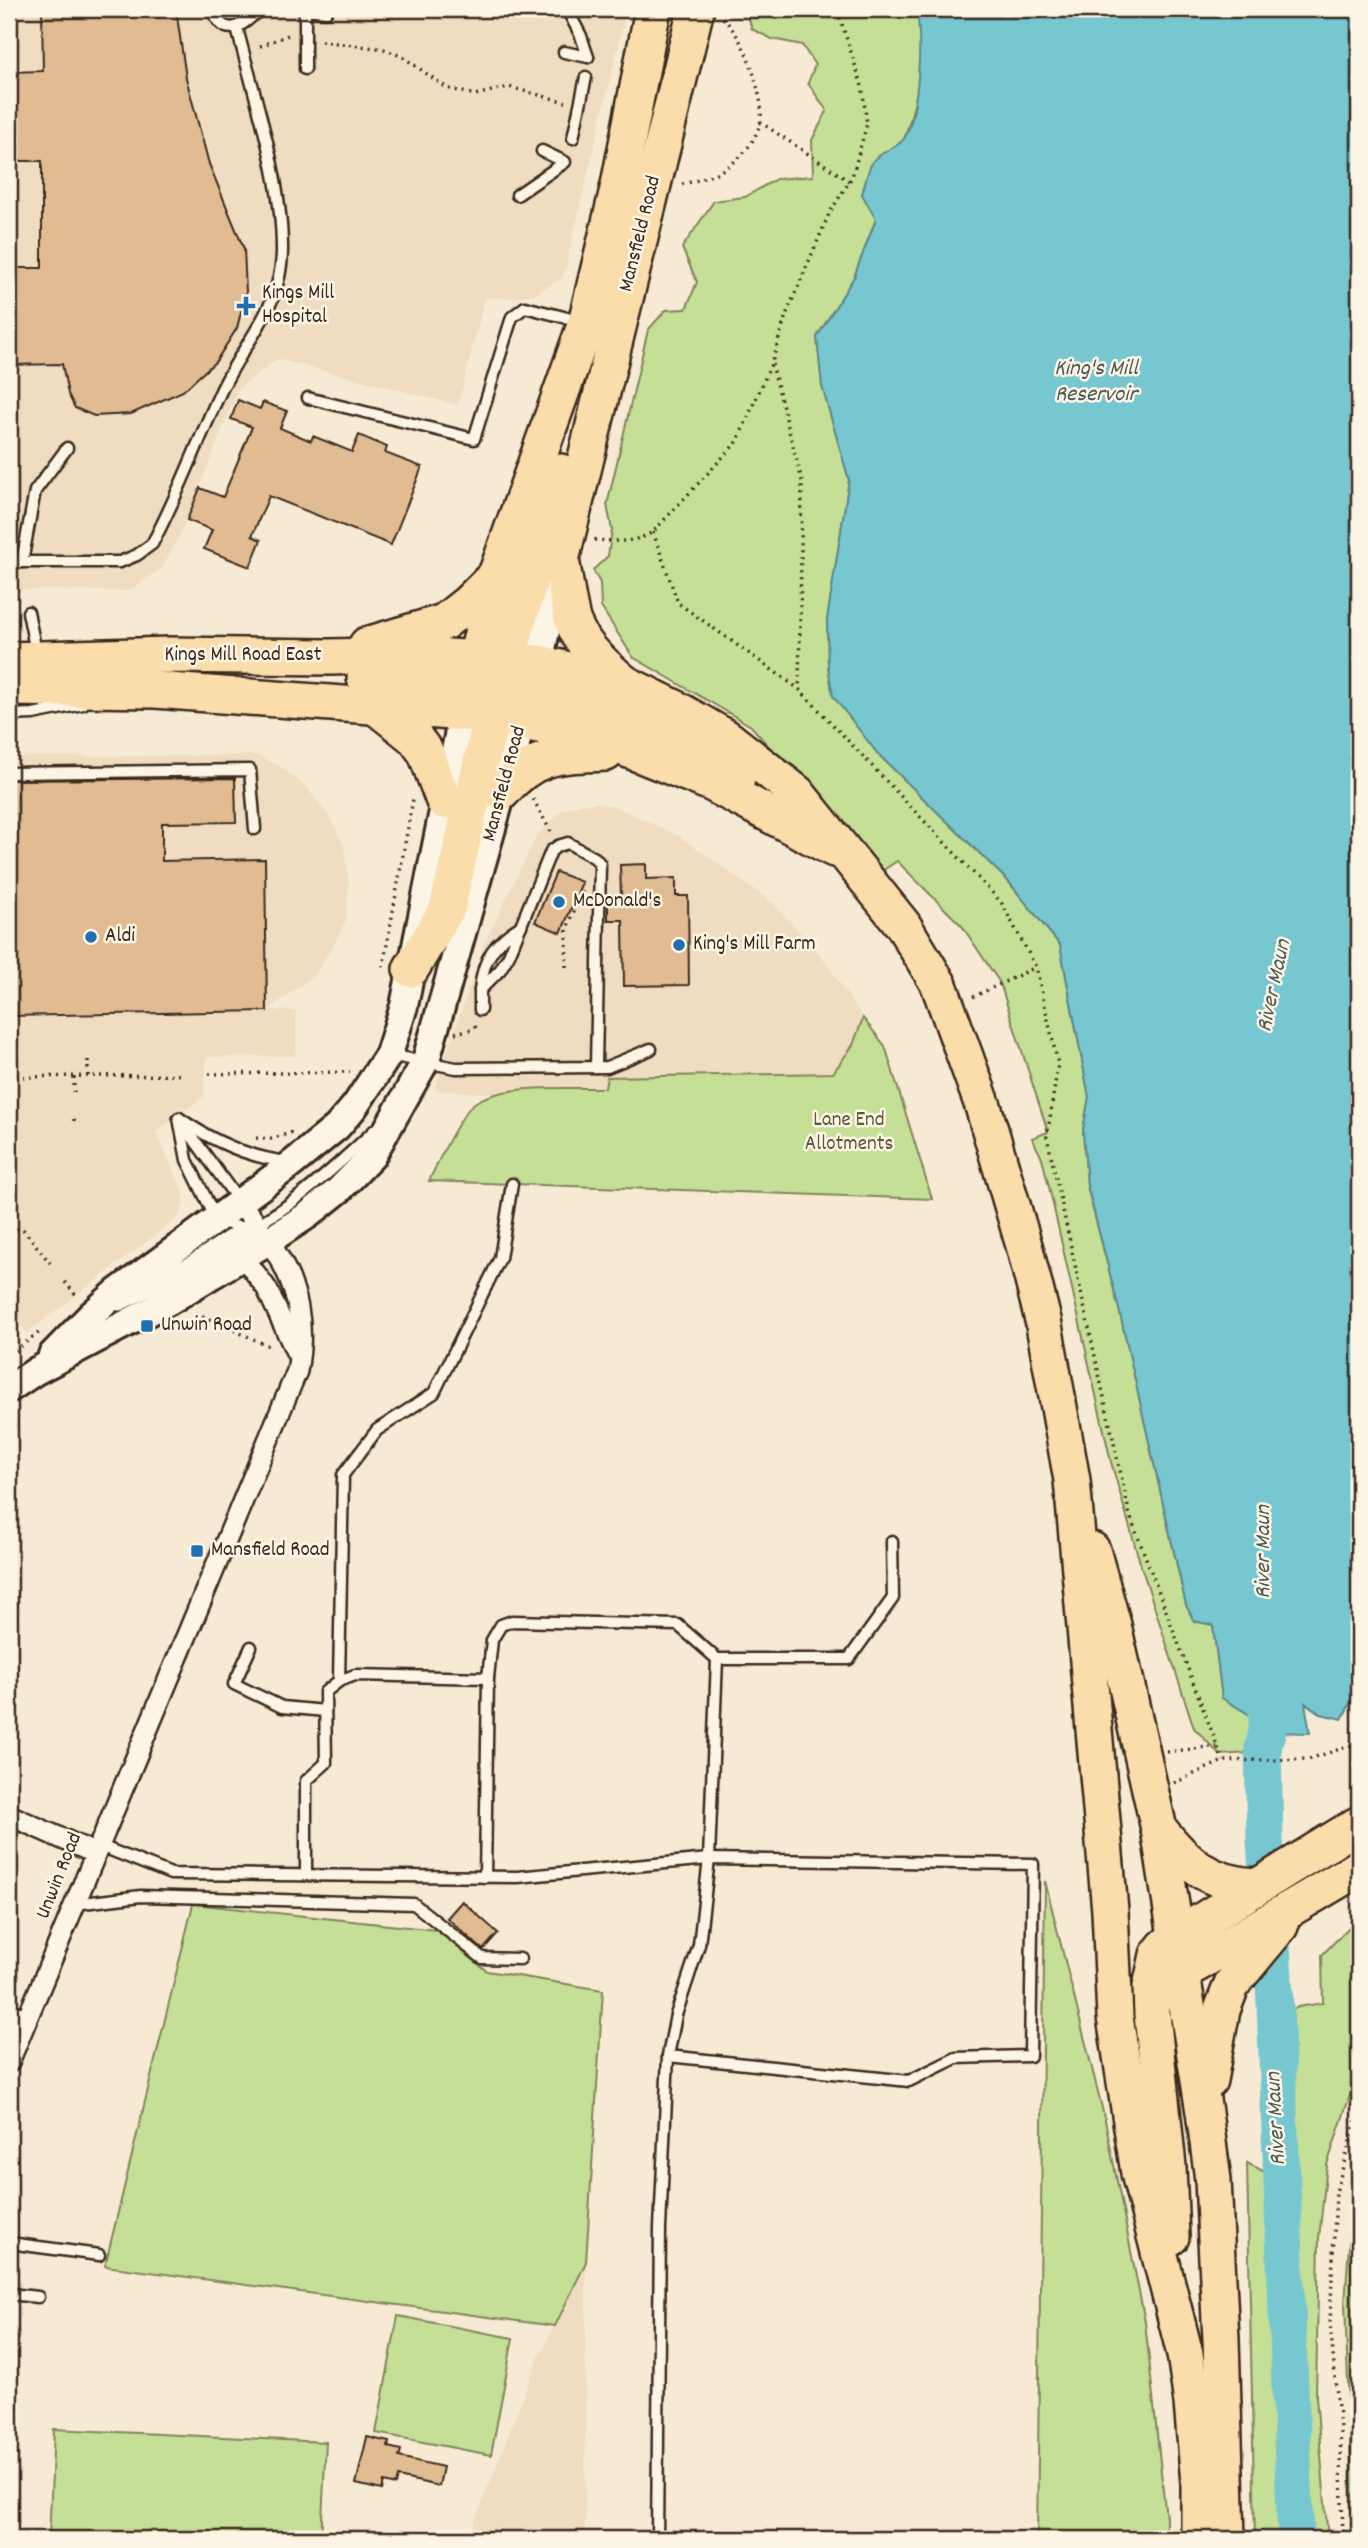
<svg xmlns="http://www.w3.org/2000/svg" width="1368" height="2548" font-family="Dekko,sans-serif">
<rect width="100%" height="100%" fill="#f7ead4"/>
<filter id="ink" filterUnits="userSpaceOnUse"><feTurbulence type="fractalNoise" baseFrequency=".0143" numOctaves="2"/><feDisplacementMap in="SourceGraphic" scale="14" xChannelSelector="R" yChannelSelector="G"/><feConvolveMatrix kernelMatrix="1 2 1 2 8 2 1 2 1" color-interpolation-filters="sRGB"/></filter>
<g filter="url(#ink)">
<g fill="#f0dcc0">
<polygon points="9,9 627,9 563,278 533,295 508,298 485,298 458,405 277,359 238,389 187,520 163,567 129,591 9,590"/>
<polygon points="257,755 283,768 308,789 330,818 344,846 349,884 346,920 334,945 315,974 268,1010 296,1011 296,1056 207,1057 204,1096 156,1132 184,1194 183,1206 179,1217 27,1333 9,1310 9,757"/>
<polygon points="598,803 616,807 679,836 773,903 823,958 863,1018 853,1045 833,1073 607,1077 605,1088 533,1088 500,1094 434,1090 485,942 537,835 562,810 580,804"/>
<polygon points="586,2262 585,2539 468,2539 536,2363"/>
</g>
<g fill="#c5df96" stroke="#80845a" stroke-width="2">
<path d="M746,9h170c13,41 1,91 -12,131l-32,22 -10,32 14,25 -22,58 -37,60 5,49 27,94 -22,140 1,46 5,29 45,59 130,127 52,64 29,152 -6,33 4,56 32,123 67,296 8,16 19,4 9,73 33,20 -6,35 -29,2 -26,-27 -53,-162 -30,-104 -61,-271 -8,-33 -10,-20 16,-6 -48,-149 -38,-57 -65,-65 -18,12 -128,-147 -118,-69 -32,-50 -1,-24 -7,-13 15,-14 4,-26 -5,-25 41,-175 18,-20 20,-1 11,-27 -15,-34 32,-47 31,-4 31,-18 37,-3 -1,-36 15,-29 -19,-28 7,-18 -13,-20 -30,-6 -20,-10z"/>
<path d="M863,1018l22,28 47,153 -503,-18c8,-17 32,-70 47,-79 31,-19 93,-13 129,-14l2,-11 226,-4 20,-28z"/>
<polygon points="1045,1881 1105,2120 1145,2322 1166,2518 1166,2539 1037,2539"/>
<polygon points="193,1904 436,1930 487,1971 603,1990 586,2262 555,2326 105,2266"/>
<polygon points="1359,1917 1359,2068 1327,2165 1319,2238 1316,2397 1328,2539 1255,2539 1247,2163 1273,2176 1263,2025 1298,2007 1323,2003 1322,1955"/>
<polygon points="1359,2190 1359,2539 1354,2539 1345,2304 1351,2214"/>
<polygon points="398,2316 513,2338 491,2455 376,2433"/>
<polygon points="54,2429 326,2442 321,2539 49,2539"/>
</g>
<path fill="#77c7d1" stroke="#5f8889" stroke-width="2" d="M916,9h443v1678l-17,32 -21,-5 -16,-11 5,30 -43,-1 -12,-14 -33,-20 -9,-73 -19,-4 -8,-16 -67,-296 -32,-124 -4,-55 6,-33 -29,-152 -52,-64 -130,-127 -45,-58 -5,-30 -1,-46 22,-140 -27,-94 -5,-49 37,-60 22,-58 -14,-25c3,-9 5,-23 10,-31 6,-10 22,-14 30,-22 17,-18 21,-109 14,-132z"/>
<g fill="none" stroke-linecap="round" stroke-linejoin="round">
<polyline stroke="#5f8889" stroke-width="6" points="1359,2528 1355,2258 1359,2240"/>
<polyline stroke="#77c7d1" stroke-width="37" points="1267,1681 1267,1732 1263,1748 1265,1840 1274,1979 1296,2539"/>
</g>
<g fill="#e1bc92" stroke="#3b2a1e" stroke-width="2">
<polygon points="42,9 176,9 186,78 209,164 244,249 246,292 237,328 216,361 183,391 131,414 94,416 75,408 68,394 62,364 9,365 9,268 42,268 42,161 9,161 9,72 43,71"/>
<polygon points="238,400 260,409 263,402 287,411 280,428 311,441 313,436 352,452 359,435 387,447 385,453 422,467 391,545 269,496 252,536 261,540 250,567 204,549 212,530 187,520 200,488 223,497 252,427 231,419"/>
<polygon points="235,778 236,822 162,823 162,861 265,859 267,1011 9,1016 9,780"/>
<polygon points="646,864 646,879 676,878 676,896 688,896 689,985 624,986 623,920 608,920 608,895 621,895 620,865"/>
<polygon points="556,872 582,882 561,933 535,922"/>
<polygon points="462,1901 498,1933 483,1950 447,1918"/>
<polygon points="367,2437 389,2442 388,2447 401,2450 399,2457 443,2467 439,2486 398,2477 396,2485 384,2482 382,2490 356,2484"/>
</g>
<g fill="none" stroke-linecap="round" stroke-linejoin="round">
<defs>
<g id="lane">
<path d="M212,9c13,32 30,17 48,0"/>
<polyline points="302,9 327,11"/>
<polyline points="305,9 305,69"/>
<polyline points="567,9 581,36 588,57"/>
<polyline points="564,52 588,57"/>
<polyline points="573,138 586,77"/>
<polyline points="517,195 565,162 542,151"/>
<polyline points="308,398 474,439 512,317 525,307 579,321"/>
<path d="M9,562h111l17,-7 15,-11c26,-48 45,-101 68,-151 23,-51 63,-85 62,-145 0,-70 -28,-152 -45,-220"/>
<polyline points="22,562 35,491 67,448"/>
<polyline points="28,612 36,652"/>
<polyline points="9,715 33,714 83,704"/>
<polyline points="9,773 250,770 255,829"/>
<path d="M480,990c3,-33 15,-48 41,-64"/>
<polyline points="480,1010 480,990 500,970 509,955 551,851 558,846 568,843 595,858 600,864 596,1067"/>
<polyline points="389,1055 456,1068 607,1067 651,1049"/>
<path d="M179,1118l8,42 29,59c7,3 17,8 26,8 30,2 110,-76 134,-98"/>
<path d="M179,1118c33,23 68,39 108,44"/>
<polyline points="183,1124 238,1200"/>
<polyline points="251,1647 234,1684 282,1707 325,1711"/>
<polyline points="339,1681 343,1475 377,1430 434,1393 500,1258 512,1184"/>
<polyline points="98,1845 171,1874 517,1877 709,1859 1033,1864 1030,2056 956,2058 909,2081 668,2056"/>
<polyline points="306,1875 306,1781 326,1763 325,1692 339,1681 355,1675 488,1678"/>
<polyline points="485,1877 488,1678 492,1640 501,1625 512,1621 678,1625 717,1659 849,1659 893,1598 892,1541"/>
<polyline points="75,1904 141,1896 414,1904 482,1958 520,1959"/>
<polyline points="9,2243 99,2255"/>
<polyline points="9,2294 38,2297"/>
<polyline points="657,2539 660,2228 668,2056 676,2015 699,1945 709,1859 717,1659"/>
</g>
<g id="street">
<polyline points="237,1248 267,1289 296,1352"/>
<polyline points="119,1301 190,1267 230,1240 245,1233 257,1234 270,1240"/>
<polyline points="9,1815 94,1853"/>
<polyline points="9,2013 25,2019"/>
<path d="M9,2062l288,-691c14,-74 -14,-114 -58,-170"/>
</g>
<g id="secondary">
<polyline points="52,1355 91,1315 117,1292 293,1163 337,1127 355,1106 389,1054 404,1006 466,696"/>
<polyline points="9,1389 36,1371 169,1301 270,1240 308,1215 339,1190 372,1156 426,1060 539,663 559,570"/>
</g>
<g id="highway">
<polyline points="367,645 444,622 468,603 496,575"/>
<polyline points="476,659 496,575 586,323 619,185 653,9"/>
<polyline points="9,660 169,655 330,657 417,655 539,663 624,683 673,707 727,738 797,793 903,925 939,985 983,1106 1025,1249 1043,1320 1056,1391 1072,1480 1110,1911 1115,2017 1139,2173 1185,2354 1192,2403 1199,2483 1199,2539"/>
<path d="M484,666l15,12 17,8c67,23 171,40 221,93"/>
<polyline points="365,678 470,683 502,701 520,720"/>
<polyline points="497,679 507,661 561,472"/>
<path d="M624,683c-20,-18 -43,-37 -52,-64 -5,-19 -7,-40 -11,-59l135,-551"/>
<polyline points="9,688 155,690 492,715 565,731 613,744 634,752 711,783 834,849"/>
<polyline points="374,705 415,738 426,753 444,801"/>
<path d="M502,792c33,-39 58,-37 104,-39"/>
<polyline points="411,969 447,909 492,715 504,698"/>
<polyline points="1092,1550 1113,1625 1159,1829 1204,2112 1213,2180 1221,2339 1227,2539"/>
<path d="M1159,1829c28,35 49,54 96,57"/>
<polyline points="1160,1967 1171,1970 1195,1965 1359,1868"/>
<polyline points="1209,2080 1222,2010 1232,1984 1280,1926"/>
<polyline points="1171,2237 1168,2166 1152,2014 1151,1987 1158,1955 1165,1946 1192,1927 1359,1824"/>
</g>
</defs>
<use href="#lane" stroke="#3b2a1e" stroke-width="15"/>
<use href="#street" stroke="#3b2a1e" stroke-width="24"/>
<use href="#secondary" stroke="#3b2a1e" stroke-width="32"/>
<use href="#highway" stroke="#3b2a1e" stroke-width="40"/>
<g stroke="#3b2a1e" stroke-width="3.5" stroke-dasharray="2 5" stroke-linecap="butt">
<polyline points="321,41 384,49 403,57 447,88 475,95 509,87 566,102"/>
<polyline points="260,46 291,34"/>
<polyline points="760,122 849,181"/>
<path d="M682,184c35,-7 66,-23 78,-60 4,-16 -2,-34 -6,-49 -6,-20 -16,-42 -31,-57"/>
<polyline points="772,364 802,481 799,689"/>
<polyline points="653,532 678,603 799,689 1001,902 1036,967 1058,1064 1047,1137 1130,1516 1223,1761"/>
<path d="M594,540c23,1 38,4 59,-8l84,-90 35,-80 14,-47 43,-101 23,-37 15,-53 -5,-38 -25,-77"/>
<polyline points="533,799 551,832"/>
<polyline points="383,967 413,799"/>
<polyline points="566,967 567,928 584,888"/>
<polyline points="973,997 1036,967"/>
<polyline points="455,1033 473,1029 477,1025"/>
<polyline points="209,1074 350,1072"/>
<polyline points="88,1076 88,1059"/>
<polyline points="9,1077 183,1075"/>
<polyline points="74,1077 74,1092"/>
<polyline points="74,1121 74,1118"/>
<polyline points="256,1138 271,1139 293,1132"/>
<polyline points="9,1229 23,1229 50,1263"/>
<polyline points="65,1282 77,1297"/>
<polyline points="196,1313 271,1347"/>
<polyline points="9,1355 41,1331"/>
<polyline points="1167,1752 1217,1746"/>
<polyline points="1174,1783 1223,1761 1309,1759 1359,1743"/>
<polyline points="1343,2539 1340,2428 1330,2323 1336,2192 1359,2109"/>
</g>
<use href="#lane" stroke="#fcf5e5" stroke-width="10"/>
<use href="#street" stroke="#fcf5e5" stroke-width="19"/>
<use href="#secondary" stroke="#fcf5e5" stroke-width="26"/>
<use href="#highway" stroke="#faddab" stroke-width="35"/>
</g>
</g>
<g fill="#1f6fb2" stroke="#fcf5e5" stroke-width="2.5">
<path d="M242.5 295.5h7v7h7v7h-7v7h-7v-7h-7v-7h7z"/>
<circle cx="559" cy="902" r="7"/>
<circle cx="91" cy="937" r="7"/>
<circle cx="679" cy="945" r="7"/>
<rect x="140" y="1319" width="14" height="14" rx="3.5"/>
<rect x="190" y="1544" width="14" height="14" rx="3.5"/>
</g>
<g text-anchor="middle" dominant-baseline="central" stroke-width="5" stroke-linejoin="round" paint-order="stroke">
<g font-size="21" fill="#3b2a1e" stroke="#fcf5e5">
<text transform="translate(641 234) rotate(-76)">Mansfield Road</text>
<text x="243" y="656">Kings Mill Road East</text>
<text transform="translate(505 784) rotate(-75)">Mansfield Road</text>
<text transform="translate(60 1876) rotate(-68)">Unwin Road</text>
</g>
<g font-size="21" fill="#3b2a1e" stroke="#fcf5e5" text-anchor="start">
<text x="262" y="294">Kings Mill<tspan x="262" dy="24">Hospital</tspan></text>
<text x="573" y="902">McDonald's</text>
<text x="105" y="937">Aldi</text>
<text x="693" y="945">King's Mill Farm</text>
<text x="161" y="1326">Unwin Road</text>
<text x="211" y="1551">Mansfield Road</text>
</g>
<g font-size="21" fill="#5e573c" stroke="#fcf5e5">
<text x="849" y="1121">Lane End<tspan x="849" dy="24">Allotments</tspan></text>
</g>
<g font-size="23" font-style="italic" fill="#4d5954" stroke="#fcf5e5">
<text x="1096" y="369">King's Mill<tspan x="1096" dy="26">Reservoir</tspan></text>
<text transform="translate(1275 986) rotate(-78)">River Maun</text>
<text transform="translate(1264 1552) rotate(-90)">River Maun</text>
<text transform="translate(1277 2119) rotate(-93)">River Maun</text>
</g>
</g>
<rect width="1368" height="2548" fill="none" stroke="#fcf5e5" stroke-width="35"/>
<rect x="18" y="18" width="1333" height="2513" fill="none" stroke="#3b2a1e" stroke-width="2.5" filter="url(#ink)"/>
</svg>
